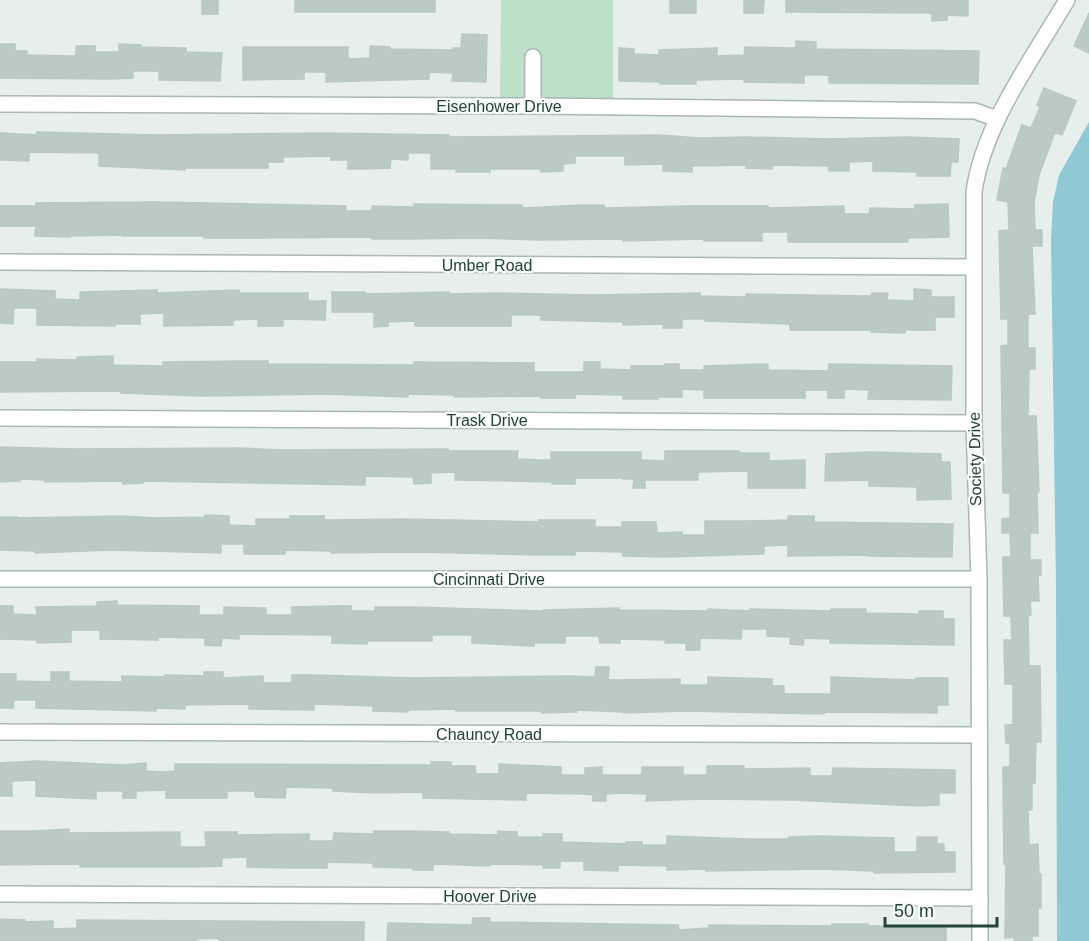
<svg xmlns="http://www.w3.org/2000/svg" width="1089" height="941" font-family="Helvetica,sans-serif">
<rect width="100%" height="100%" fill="#e6efeb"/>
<polygon fill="#bfe0c8" points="501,0 613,0 613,100 500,97"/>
<polygon fill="#8ec9d4" points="1089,122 1089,941 1057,941 1056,586 1051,239 1053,202 1059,175"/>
<g fill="#bbcac4" stroke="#b8c9c2" stroke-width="1.5">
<rect x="202" y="0" width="16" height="14"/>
<rect x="295" y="0" width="140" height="12"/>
<rect x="670" y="0" width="26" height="13"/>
<polygon points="744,0 764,0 763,13 744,13"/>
<polygon points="786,0 968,0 968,16 947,15 947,20 932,21 932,13 786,12"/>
<polygon points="1089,13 1089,53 1074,46"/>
<polygon points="462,34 487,35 486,82 452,81 453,73 429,72 429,79 326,82 326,72 304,72 304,79 243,80 243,47 348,47 348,59 370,58 370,46 390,47 390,49 453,50 453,48 461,48"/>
<polygon points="796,41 816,42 816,49 979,51 978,84 829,83 829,75 804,75 804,83 744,82 744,79 696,80 696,84 660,84 660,82 619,81 619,48 634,49 634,54 659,55 659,50 717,48 717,56 744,55 745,47 796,48"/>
<polygon points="0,44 15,44 15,51 27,51 27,55 76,56 76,46 95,46 95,52 119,52 119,44 141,45 141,47 186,48 186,52 222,53 220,81 159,80 159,71 133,71 133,78 112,79 0,78"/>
<polygon points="1044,88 1076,101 1062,135 1055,132 1039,175 1034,202 1035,230 1042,230 1042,246 1032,246 1035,314 1028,314 1028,348 1035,348 1035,369 1029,369 1028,416 1036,416 1039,492 1037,492 1038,533 1030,533 1030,560 1041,560 1041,575 1038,575 1039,601 1030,601 1031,615 1028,615 1029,666 1040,666 1041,742 1036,742 1035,783 1032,783 1032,810 1028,810 1029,845 1038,844 1039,874 1041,874 1041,908 1038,908 1038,936 1032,936 1032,941 1014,941 1014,937 1005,938 1006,864 1004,864 1003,782 1003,767 1010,767 1010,743 1006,743 1005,725 1013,725 1013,684 1005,684 1004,640 1012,640 1011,616 1004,616 1003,575 1003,557 1011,557 1010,533 1002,533 1002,519 1010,518 1010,493 1003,493 1001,346 1008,345 1008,319 1001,319 999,231 1009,230 1008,202 997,200 1003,168 1006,169 1022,125 1031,128 1040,107 1037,105"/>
<polygon points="37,132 157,135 324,133 449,135 449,137 657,135 701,138 747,137 828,139 907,137 959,139 958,162 951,162 950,176 917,176 917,172 873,171 873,161 849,162 849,171 829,171 828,166 772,165 772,169 746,168 746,165 692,166 692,172 663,171 663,164 625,165 625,156 575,156 575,163 563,164 563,171 541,172 541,169 490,169 490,172 456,172 456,169 431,169 431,153 408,153 408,160 391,159 390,168 366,169 348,169 348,160 331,160 331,156 283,157 283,162 268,162 268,168 185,168 185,170 99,166 99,153 29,152 29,161 0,160 0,133 37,135"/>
<polygon points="156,202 346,206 346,211 372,211 372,206 414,207 414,204 522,205 522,208 583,205 604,205 604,208 686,206 768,206 768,208 844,206 844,214 869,214 870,208 915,209 915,205 948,204 949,237 908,238 908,242 788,242 788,232 762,232 762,241 704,241 704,239 623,241 623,239 541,240 478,238 407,239 372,239 372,237 240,238 204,238 204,236 122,236 122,235 70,236 70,237 35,236 36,226 0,226 0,206 36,206 36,203"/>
<polygon points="0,289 55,291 55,299 80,300 80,292 157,290 157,293 239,290 239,293 308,293 308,301 326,301 325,320 283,319 283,326 258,326 258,319 233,320 233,325 164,326 164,313 140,314 140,324 115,324 115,326 37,325 37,308 14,308 13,324 0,323"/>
<polygon points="914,289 931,290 931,297 954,297 954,317 935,317 935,330 906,330 905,333 871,332 871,330 790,330 790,324 705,321 705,319 682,319 682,328 663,328 664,324 623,325 623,322 541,320 541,315 511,315 511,326 415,326 415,321 388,322 388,326 374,327 374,312 332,312 332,292 365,292 365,294 449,292 449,294 496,293 593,295 700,293 700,296 746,297 746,294 871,296 872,293 888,293 887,300 914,301"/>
<polygon points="113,356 113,365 163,366 163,362 247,361 268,361 268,364 414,365 414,362 534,363 534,372 584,372 584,362 600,362 600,369 631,370 631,366 665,366 665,364 679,364 679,370 704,370 704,366 768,364 768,370 828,371 829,364 952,366 951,400 868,399 869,390 844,389 844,398 828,398 828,390 805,390 805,398 704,398 704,390 682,389 682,397 658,397 658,399 623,399 623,395 575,394 575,398 541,398 541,396 454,397 454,395 408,394 408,397 325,394 203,396 121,393 121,391 0,392 0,362 37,362 37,359 77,360 77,357"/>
<polygon points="0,447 76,449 239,448 281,450 448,449 448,451 518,451 517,459 541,460 551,460 551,452 641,452 641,460 665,461 665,451 739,451 739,453 769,453 769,461 805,460 805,488 748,488 748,471 698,472 698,480 645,480 645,488 633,488 634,479 623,479 623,478 575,478 575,484 552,484 553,482 455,480 455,472 431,473 431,483 414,484 413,477 365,476 365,485 143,481 143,483 123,484 122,481 45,482 45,480 20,479 20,481 0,482"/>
<polygon points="870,452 941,454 941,462 950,462 951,499 917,500 917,487 869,486 869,480 825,481 826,454"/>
<polygon points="205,515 229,516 229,525 256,526 256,519 290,519 290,516 324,516 324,520 405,519 539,522 539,520 595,520 595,527 622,527 622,522 656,522 657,533 682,532 682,535 705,535 705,521 747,521 788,520 788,516 814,516 814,522 953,524 952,557 868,556 868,555 788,556 788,545 764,546 764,554 665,557 623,556 622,552 575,551 575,555 540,555 414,552 331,553 331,551 285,550 285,554 244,554 244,544 221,544 221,553 111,550 35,553 35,551 0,550 0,517 17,517 16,518 122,516 156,518 205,517"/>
<polygon points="117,601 117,605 199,606 199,615 224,615 224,607 266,608 266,615 292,615 292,607 332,606 351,606 351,611 375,611 375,607 414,607 543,611 543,610 619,608 619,610 708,611 708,609 750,611 750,609 830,611 831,609 866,609 866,613 919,614 919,611 943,611 943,619 954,619 954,645 830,643 830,639 804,638 803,645 790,644 790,637 767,636 767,629 742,629 741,639 700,638 700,650 686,650 686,643 665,643 666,640 620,639 620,643 600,643 599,636 565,636 565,643 534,643 534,646 472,643 472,635 432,635 432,641 367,641 367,644 332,643 332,635 239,634 239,639 222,638 221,646 205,645 205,638 158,637 158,640 100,639 100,630 71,630 71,642 37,643 37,640 0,639 0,606 13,606 13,614 37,615 36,607 97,606 97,602"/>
<polygon points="596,667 609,667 608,680 680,679 680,685 708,685 708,677 772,679 772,686 784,686 784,694 831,694 831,677 916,680 916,678 948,678 948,705 937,705 937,713 824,712 824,714 686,711 624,713 624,712 577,710 577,712 542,713 542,711 456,711 456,709 408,710 408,712 373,711 373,706 314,704 314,710 249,709 249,704 185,705 185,709 156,708 156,711 36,708 36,700 14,700 13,708 0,708 0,674 16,674 16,681 51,682 51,672 69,672 69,681 122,682 122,676 165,677 165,675 204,676 204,672 223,672 223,678 263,676 263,683 292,683 292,675 313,675 414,678 570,676 595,677"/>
<polygon points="36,761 123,765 146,763 146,771 162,772 175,771 175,764 431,765 431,762 451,762 451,766 475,766 476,774 499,774 499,764 561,767 561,775 585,775 585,768 602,767 602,775 642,775 642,767 683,767 683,775 707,775 707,766 744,766 744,769 810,768 810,776 832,776 833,768 955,770 955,793 939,793 939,805 920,806 792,800 703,799 646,801 647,794 619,793 606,794 606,801 593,801 593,795 585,794 526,793 526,800 423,798 423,792 374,793 333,791 333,788 286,787 285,798 255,797 255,791 227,791 227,798 166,798 166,790 136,791 136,798 123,798 123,791 96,791 96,799 36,796 36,780 12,781 12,796 0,796 0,763"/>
<polygon points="69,829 69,833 180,832 180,847 206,847 205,832 237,832 237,835 309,834 309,841 333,841 334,833 374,834 374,831 414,831 449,832 449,834 498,835 498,831 517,832 517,837 543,837 543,834 562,834 562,842 626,844 626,842 642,842 642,845 667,845 667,836 748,839 789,839 789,837 819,836 894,838 894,852 917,852 917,837 937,837 937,844 944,844 944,852 955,852 955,872 874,873 874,871 823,869 706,871 707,869 667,870 667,866 618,865 618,871 584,870 584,861 560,861 560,868 543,868 543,865 490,864 490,866 433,864 433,870 413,870 413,868 373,867 373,863 327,862 327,868 290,868 247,867 247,857 222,858 222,866 197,867 80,867 80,864 0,865 0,831 36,831"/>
<polygon points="473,918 490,918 490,922 678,925 679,930 709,928 709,925 832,926 832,924 868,924 868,926 946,926 946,941 387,941 388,923 472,925"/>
<polygon points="0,919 25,920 25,922 53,921 53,929 77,928 77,920 364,922 364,941 219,941 219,938 196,939 196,941 0,941"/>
</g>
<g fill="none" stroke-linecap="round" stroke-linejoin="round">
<defs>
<g id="minor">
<polyline points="533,57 533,106"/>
<polyline points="0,104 533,106 975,111 997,119"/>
<polyline points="0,262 973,267"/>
<polyline points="0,418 974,423"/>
<polyline points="0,579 979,579"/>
<polyline points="0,732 979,735"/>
<polyline points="0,894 980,898"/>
<path d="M980,941l-1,-362 -5,-156v-231c9,-67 59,-134 93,-192"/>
</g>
</defs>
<use href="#minor" stroke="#a8b8b2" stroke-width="18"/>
<use href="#minor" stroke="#fff" stroke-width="15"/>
</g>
<g text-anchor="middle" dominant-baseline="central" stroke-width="4.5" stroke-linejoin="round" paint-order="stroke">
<g font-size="16" fill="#24423a" stroke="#f7fbf9">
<text x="499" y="106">Eisenhower Drive</text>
<text x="487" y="265">Umber Road</text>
<text x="487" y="420">Trask Drive</text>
<text transform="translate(975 459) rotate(-91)">Society Drive</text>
<text x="489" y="579">Cincinnati Drive</text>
<text x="489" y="734">Chauncy Road</text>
<text x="490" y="896">Hoover Drive</text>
</g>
</g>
<path d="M885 917v9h112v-9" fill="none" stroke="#24423a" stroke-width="3"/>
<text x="894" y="917" font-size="18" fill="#24423a" stroke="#f7fbf9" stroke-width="4.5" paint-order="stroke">50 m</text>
</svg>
